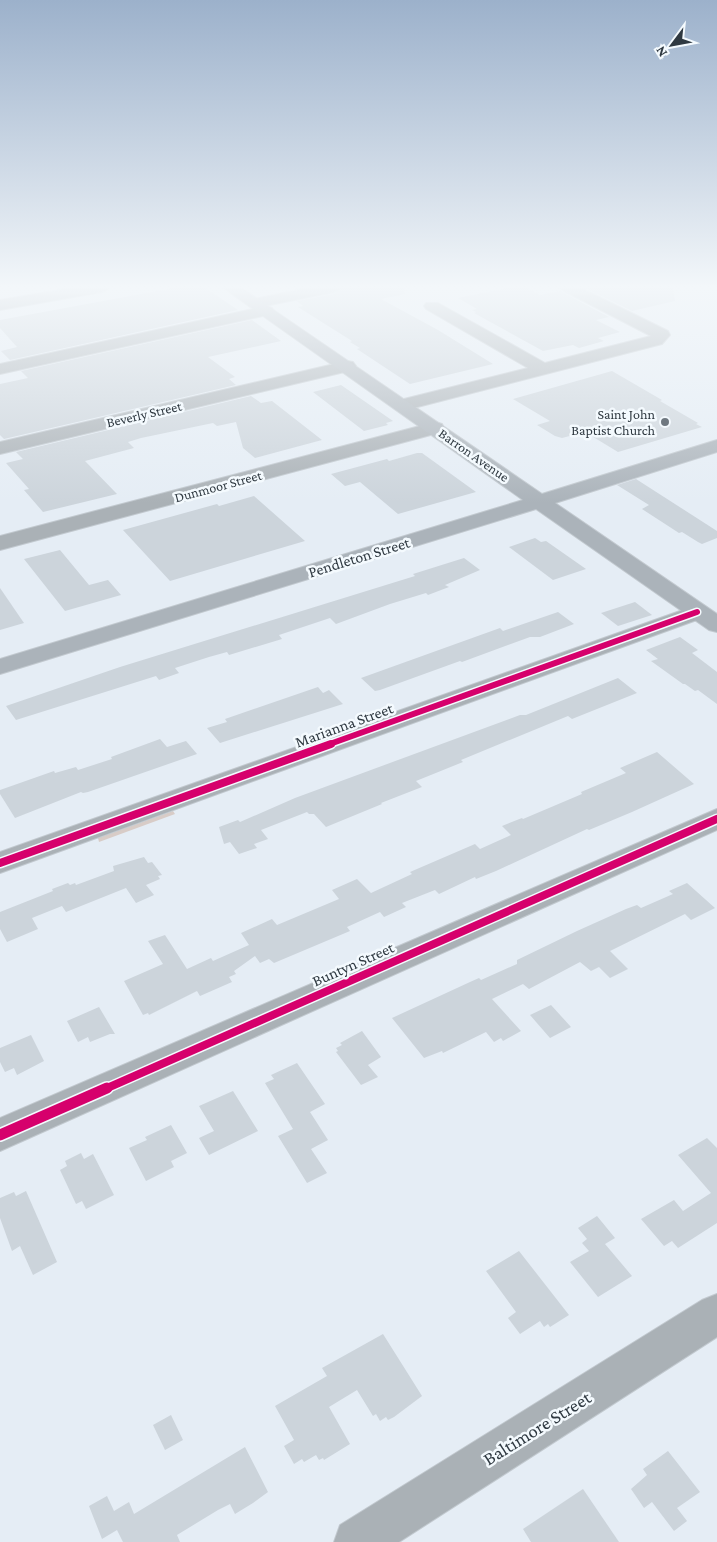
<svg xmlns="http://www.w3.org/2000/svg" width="717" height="1542" font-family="'Crimson Pro',serif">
<rect width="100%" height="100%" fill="#e5edf5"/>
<polygon fill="#d8ccc7" points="173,811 175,814 99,842 98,838"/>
<g fill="#ccd4db">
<polygon points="179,287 204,287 238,310 10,360 1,351 17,347 0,328 0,320"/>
<polygon points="344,287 404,287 405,294 381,299 438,330 493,364 410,384 357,349 360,348 350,342 352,341 298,307 303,306 297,301 334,294"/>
<polygon points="512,287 526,287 540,295 560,291 609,317 596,320 620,332 598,338 604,341 579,348 573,345 543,351 474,313 476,312 472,310 477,309 458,298"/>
<polygon points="583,287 673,287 675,301 632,311"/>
<polygon points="252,320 281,341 208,357 235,377 229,379 236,385 4,439 0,435 0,384 28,378 21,371"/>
<polygon points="612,371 662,400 660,401 698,423 696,424 702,427 618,452 585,432 562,438 555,436 537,425 550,421 513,399"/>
<polygon points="341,385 393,421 386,423 388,425 364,431 313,392"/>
<polygon points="251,396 261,403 272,401 322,440 255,458 243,448 236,422 217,426 213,423 141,438 128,442 134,448 85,461 117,494 43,512 24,490 29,489 6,463 23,459 16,452"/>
<polygon points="417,453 422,453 476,492 398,514 360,482 345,486 331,474 387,459 389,461"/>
<polygon points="636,479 717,531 717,538 702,544 698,542 682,532 679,533 642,509 649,505 617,485"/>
<polygon points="254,496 305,541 170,581 123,530 217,504 219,506"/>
<polygon points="535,538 541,542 546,541 586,569 553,580 509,547"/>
<polygon points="60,550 89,585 108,580 121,595 65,611 24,559"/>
<polygon points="464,558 480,570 445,585 449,587 428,595 426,593 390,604 336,624 330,618 279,635 282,639 229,655 227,652 209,657 175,668 179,673 159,680 156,676 16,720 6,706 120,667 415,576 413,574"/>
<polygon points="0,588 24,623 0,630"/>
<polygon points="635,602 652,615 618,626 601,613"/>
<polygon points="558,612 574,624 540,637 530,637 462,662 460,661 380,690 375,691 361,678 500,628 503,631"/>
<polygon points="680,637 698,650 692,653 717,672 717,704 698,690 695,691 685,684 683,684 651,661 658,659 646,650"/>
<polygon points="618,678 637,693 572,719 568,716 461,760 463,762 416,781 422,787 381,803 382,804 326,827 314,814 309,814 307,812 261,830 268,839 254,844 257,848 239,854 230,842 224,844 219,827 238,820 240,822 295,798 520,715 526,715"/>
<polygon points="318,687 323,693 329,690 343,704 220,743 207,728 227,722 225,719"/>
<polygon points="160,739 167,747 186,741 197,754 88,792 83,793 81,792 15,818 0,794 0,790 54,771 55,773 76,767 78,770 112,759 111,757"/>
<polygon points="657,752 694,784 632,812 589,830 587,829 496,871 476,879 475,877 439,894 435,890 402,903 406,907 384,917 380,912 347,927 350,931 274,963 269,959 260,963 255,956 234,971 236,974 229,977 232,982 200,996 197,991 149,1015 148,1013 143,1015 124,981 163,964 148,941 165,935 187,969 211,958 213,961 249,945 241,933 272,919 277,925 339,899 332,890 357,879 371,893 412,874 410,872 475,844 480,849 511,835 502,826 522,818 523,819 582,794 581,792 626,773 620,768"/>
<polygon points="144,857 148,863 152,862 162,875 158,876 160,879 146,885 154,895 136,903 126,888 66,912 62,906 32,918 38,929 7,942 0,929 0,912 53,891 52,889 68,883 70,885 75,883 76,885 114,871 113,866"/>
<polygon points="687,883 715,908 691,920 685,914 610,951 628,969 610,978 599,967 591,971 580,962 529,989 523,984 492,999 521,1031 503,1041 501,1038 494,1042 486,1032 443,1053 442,1051 424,1058 392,1018 470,982 479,978 481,980 517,964 517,960 577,931 626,909 637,905 641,908 673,894 669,891"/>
<polygon points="551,1005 571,1027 550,1038 530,1015"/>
<polygon points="99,1007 115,1034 110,1034 90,1042 88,1037 78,1042 67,1021"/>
<polygon points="362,1031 381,1057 368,1065 378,1077 361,1085 336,1052 338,1051 336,1048 342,1045 340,1043"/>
<polygon points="31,1035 44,1061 17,1075 14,1068 5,1072 0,1062 0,1048"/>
<polygon points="297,1063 325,1104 310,1112 328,1140 311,1149 327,1173 307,1183 278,1136 293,1129 265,1083 274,1079 271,1075"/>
<polygon points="233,1091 258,1131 209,1155 199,1138 214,1131 199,1106"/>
<polygon points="171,1125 187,1153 171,1161 174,1167 146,1181 129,1148 147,1140 145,1137"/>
<polygon points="707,1138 717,1148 717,1223 678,1248 672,1241 664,1246 641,1219 674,1200 683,1211 711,1193 678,1155"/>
<polygon points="81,1153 84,1159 93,1154 114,1195 86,1209 82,1201 76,1204 60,1170 67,1166 65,1161"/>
<polygon points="26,1191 57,1262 33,1275 20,1246 12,1251 0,1218 0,1198 14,1192 16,1196"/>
<polygon points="597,1216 615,1238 605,1244 632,1276 598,1297 570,1262 589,1251 582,1243 587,1239 578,1228"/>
<polygon points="519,1251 569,1315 550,1327 548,1324 544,1327 540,1321 520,1334 508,1318 516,1312 486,1271"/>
<polygon points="383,1334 422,1396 394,1417 388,1420 386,1417 380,1421 376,1414 373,1416 357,1390 329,1407 350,1444 324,1460 323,1458 319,1460 316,1455 304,1462 302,1459 294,1464 284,1446 294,1440 275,1406 327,1376 322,1368"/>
<polygon points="171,1415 183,1440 165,1450 153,1425"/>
<polygon points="245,1447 268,1492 253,1503 235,1514 230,1504 218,1510 177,1535 180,1542 123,1542 117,1530 102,1539 89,1506 107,1496 114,1511 129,1502 134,1514"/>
<polygon points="668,1451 700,1492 677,1508 687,1521 674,1531 652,1502 644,1508 631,1489 647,1475 643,1469"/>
<polygon points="583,1489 619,1542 531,1542 523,1529"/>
</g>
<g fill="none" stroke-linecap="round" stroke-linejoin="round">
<defs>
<g id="minor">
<polygon points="77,287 110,287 107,290 102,292 0,310 0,300"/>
<polygon points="312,287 342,287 339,290 334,292 255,308 249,306 247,303 249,300"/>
<polygon points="559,287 579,287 668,331 670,335 662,344 402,411 396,409 393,405 396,401 528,368 426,309 424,306 426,303 438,303 545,363 651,336 562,290"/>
<polygon points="266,306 272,308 274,311 272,314 0,374 0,364"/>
<polygon points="347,361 353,362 356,366 353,370 0,454 0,442"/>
<polygon points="435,422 442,424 444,428 442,432 0,550 0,536"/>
<polygon points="697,605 705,607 709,612 705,617 0,873 0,852"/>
<polygon points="717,809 717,830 0,1151 0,1118"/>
<polygon points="717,1294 717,1337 399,1542 334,1542 340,1525 702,1300"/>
</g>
<polygon id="major" points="222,287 240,287 542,494 717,440 717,452 555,503 717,614 717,632 709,630 536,509 0,674 0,659 523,500"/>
</defs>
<use href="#minor" stroke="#c2c9cf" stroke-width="2"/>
<use href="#major" stroke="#c2c9cf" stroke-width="2"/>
<use href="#minor" fill="#aab1b6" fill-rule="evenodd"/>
<use href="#major" fill="#abb3ba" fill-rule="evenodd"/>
<defs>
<polyline id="cycleway-far2" points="327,745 697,612"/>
<g id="cycleway-far1">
<polyline points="0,863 331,744"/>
<polyline points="105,1089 717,819"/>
</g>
<polyline id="cycleway" points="0,1135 107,1088"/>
</defs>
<use href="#cycleway-far2" stroke="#f4fafe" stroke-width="9"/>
<use href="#cycleway-far1" stroke="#f4fafe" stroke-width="11"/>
<use href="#cycleway" stroke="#f4fafe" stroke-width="14"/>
<use href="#cycleway-far2" stroke="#d6006c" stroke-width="6"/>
<use href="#cycleway-far1" stroke="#d6006c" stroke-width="8"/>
<use href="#cycleway" stroke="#d6006c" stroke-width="11"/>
</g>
<linearGradient id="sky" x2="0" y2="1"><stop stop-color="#9cb1cb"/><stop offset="0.57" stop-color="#f3f7fa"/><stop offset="1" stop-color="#f3f7fa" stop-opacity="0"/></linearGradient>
<rect width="717" height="503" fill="url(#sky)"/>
<circle fill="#6f7880" stroke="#f4fafe" stroke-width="2" cx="665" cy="422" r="5"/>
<g text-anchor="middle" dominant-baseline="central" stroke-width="5" stroke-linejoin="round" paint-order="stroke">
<g font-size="14" fill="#2f3941" stroke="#f4fafe">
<text transform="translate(144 414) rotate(-13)">Beverly Street</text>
<text transform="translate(474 455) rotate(35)">Barron Avenue</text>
<text transform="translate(218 486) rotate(-15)">Dunmoor Street</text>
</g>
<g font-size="14" fill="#2f3941" stroke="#f4fafe" text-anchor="end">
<text x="655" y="414">Saint John<tspan x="655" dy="16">Baptist Church</tspan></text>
</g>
<g font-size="16" fill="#2f3941" stroke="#f4fafe">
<text transform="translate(359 557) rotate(-17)">Pendleton Street</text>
<text transform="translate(344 725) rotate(-20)">Marianna Street</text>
<text transform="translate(353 964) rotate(-24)">Buntyn Street</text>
</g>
<g font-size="19" fill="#2f3941" stroke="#f4fafe">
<text transform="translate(537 1428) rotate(-32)">Baltimore Street</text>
</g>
</g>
<g transform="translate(672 45) rotate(238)" stroke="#f4fafe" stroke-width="4" paint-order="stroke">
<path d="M0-4L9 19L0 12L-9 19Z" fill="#2f3941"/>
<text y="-8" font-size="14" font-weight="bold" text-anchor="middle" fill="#2f3941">N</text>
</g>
</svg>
